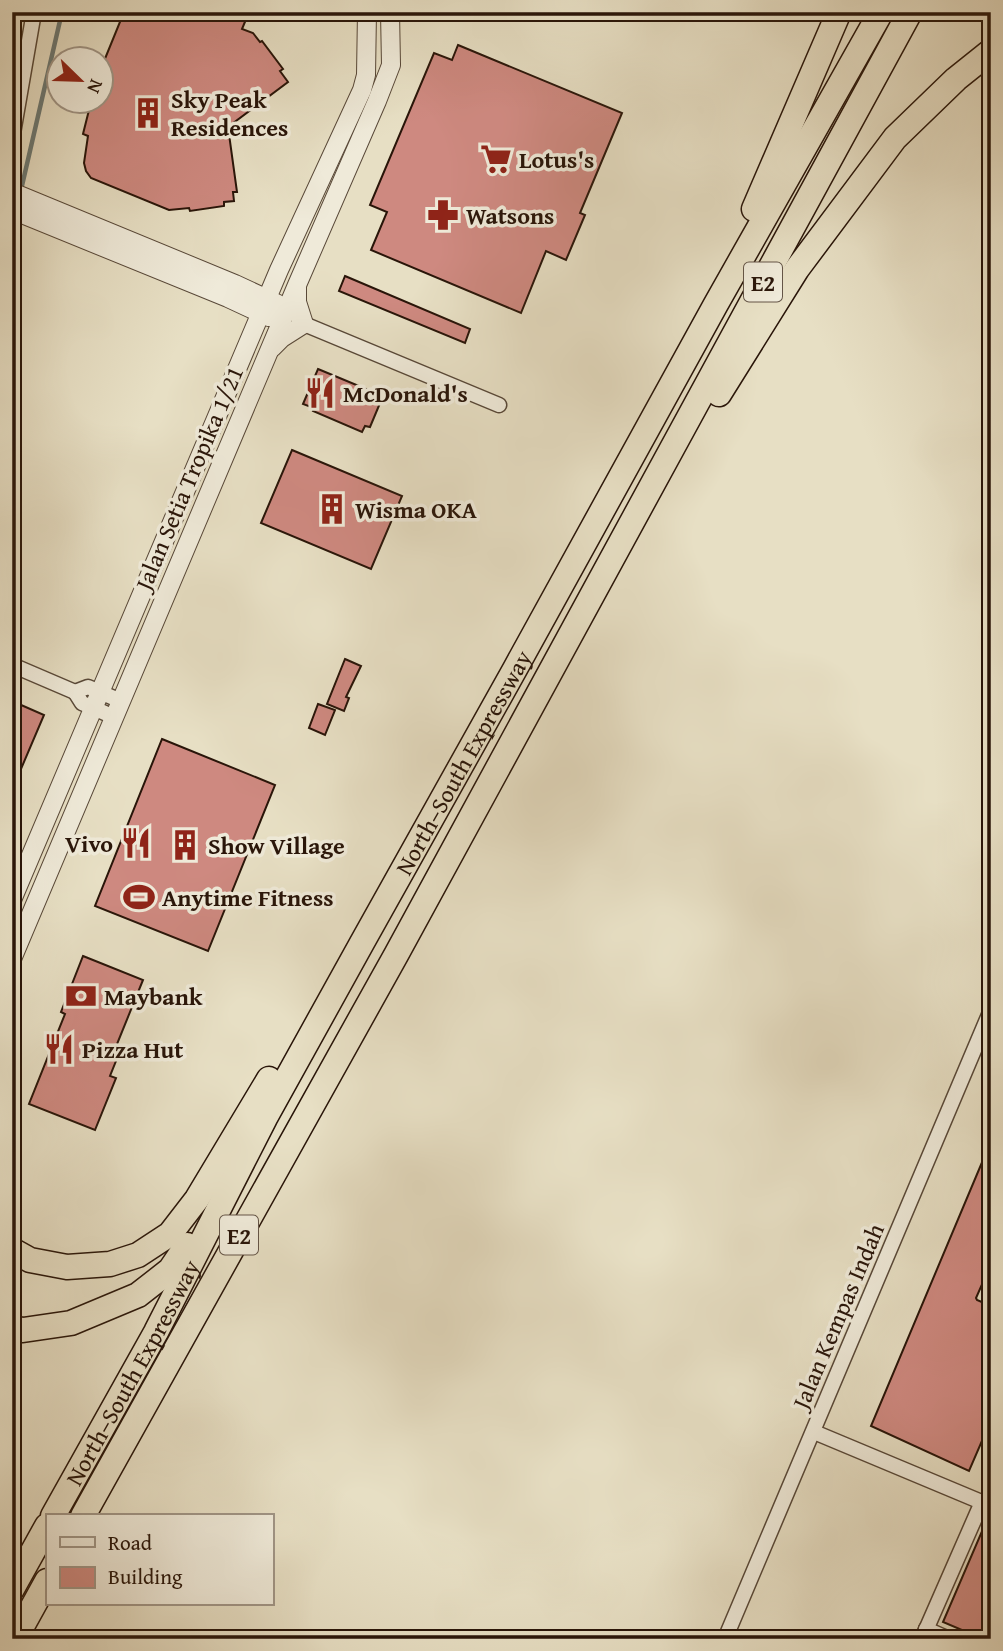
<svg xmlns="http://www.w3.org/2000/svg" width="1003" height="1651" font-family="'Gentium Book Plus',serif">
<rect width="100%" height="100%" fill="#e7dfc4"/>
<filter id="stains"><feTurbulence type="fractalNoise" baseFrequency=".00286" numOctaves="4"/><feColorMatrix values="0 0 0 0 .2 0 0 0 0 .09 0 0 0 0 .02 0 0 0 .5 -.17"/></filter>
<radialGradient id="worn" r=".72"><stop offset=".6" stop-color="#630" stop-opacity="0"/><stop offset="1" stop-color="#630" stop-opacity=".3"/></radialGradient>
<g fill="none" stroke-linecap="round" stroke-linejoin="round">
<polyline stroke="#6c7974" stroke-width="4.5" points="21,190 62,12"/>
</g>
<g fill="#ce8980" stroke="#291509" stroke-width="2">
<polygon points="124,12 235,12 247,17 242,29 253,33 260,42 262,41 283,69 280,71 288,82 228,127 237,192 233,192 234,201 224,202 224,206 190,211 189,208 169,210 91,178 86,171 84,163 88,136 83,134 91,102 102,102 102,66"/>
<polygon points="458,45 622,113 580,213 585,215 566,260 546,251 521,313 371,250 387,212 370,205 434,53 452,60"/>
<polygon points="345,276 470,329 465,343 339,291"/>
<polygon points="318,369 383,396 370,427 365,426 362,432 313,411 314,408 303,404"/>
<polygon points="292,450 402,496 371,569 261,523"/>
<polygon points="345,659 361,666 346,697 349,698 344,711 327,704"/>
<polygon points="12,701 44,715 12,790"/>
<polygon points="318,704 335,710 325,735 309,728"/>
<polygon points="162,739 275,785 208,951 95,906"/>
<polygon points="83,956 143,980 115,1049 120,1051 110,1076 116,1078 95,1130 29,1104 65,1014 61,1012"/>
<polygon points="991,1141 991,1264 976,1298 977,1300 991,1306 991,1420 969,1471 871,1426"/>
<polygon points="989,1515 991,1515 991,1639 983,1639 943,1622"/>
</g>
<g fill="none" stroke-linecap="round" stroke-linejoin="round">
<defs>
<g id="minor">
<polyline points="12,139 34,12"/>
<polyline points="298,318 304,324 499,405"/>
<polyline points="12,665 75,692"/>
<polyline points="75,692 88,687 121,701"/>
<polyline points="75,692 82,703 114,717"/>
<polyline points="814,1432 991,1506"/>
<polyline points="926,1629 949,1639"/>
<polyline points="725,1639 991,1010"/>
<polyline points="922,1639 982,1502"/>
</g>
<g id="tertiary">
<polyline points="12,192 235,284 278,304"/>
<polyline points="12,210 228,298 269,317"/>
<polyline points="272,348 282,338 304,324 297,302 297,288"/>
<polyline points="12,900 279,270 362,90 366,75 367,12"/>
<polyline points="12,959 297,285 377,101 391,65 390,12"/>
</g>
<g id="motorway">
<polyline points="754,209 839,12"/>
<polyline points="719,394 797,269 895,138 956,79 991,51"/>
<polyline points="12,1250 30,1260 67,1267 110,1264 138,1255 170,1234 197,1199 269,1079"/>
<polyline points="12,1328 23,1330 71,1323 138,1295 170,1270 187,1245"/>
<path id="s1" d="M53,1516l103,-184 109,-214 98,-177 152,-272 201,-365 165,-292"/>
<polyline points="83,1516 396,955 910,12"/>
<polyline points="12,1589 47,1526"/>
<polyline points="15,1639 47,1581"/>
</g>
</defs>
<use href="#minor" stroke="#584838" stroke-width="17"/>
<use href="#tertiary" stroke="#584838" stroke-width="20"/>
<use href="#motorway" stroke="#291509" stroke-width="27"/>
<use href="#minor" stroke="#efead9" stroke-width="14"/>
<use href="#tertiary" stroke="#efead9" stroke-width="18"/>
<use href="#motorway" stroke="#e7dfc4" stroke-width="24"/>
</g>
<defs>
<symbol id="building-bare" viewBox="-9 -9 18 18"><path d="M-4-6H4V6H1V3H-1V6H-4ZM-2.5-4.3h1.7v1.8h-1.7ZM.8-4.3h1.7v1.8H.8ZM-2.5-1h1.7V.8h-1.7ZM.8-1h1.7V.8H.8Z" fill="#8f2418" stroke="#efead9" stroke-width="2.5" paint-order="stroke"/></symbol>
<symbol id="supermarket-bare" viewBox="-9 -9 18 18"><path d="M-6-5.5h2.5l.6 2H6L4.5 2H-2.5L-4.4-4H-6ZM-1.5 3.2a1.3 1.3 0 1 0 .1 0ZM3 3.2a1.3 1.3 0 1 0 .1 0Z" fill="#8f2418" stroke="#efead9" stroke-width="2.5" paint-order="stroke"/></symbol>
<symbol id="pharmacy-bare" viewBox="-9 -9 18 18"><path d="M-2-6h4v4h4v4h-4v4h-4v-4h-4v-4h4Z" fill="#8f2418" stroke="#efead9" stroke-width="2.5" paint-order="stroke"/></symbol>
<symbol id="restaurant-bare" viewBox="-9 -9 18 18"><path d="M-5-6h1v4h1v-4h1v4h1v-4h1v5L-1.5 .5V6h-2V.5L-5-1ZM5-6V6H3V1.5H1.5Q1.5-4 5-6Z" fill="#8f2418" stroke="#efead9" stroke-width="2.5" paint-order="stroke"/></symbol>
<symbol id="stadium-bare" viewBox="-9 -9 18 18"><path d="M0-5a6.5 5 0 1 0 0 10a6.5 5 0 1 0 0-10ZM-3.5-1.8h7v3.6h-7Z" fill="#8f2418" stroke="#efead9" stroke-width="2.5" paint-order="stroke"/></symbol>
<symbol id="bank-bare" viewBox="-9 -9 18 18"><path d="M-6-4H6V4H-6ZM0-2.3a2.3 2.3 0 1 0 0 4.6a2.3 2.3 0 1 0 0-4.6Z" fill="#8f2418" stroke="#efead9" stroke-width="2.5" paint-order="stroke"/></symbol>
</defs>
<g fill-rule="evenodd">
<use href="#building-bare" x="126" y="91" width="44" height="44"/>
<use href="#supermarket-bare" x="474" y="137" width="44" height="44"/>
<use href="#pharmacy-bare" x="421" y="193" width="44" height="44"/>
<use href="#restaurant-bare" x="298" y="371" width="44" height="44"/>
<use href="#building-bare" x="310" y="487" width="44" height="44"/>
<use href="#restaurant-bare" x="114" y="821" width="44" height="44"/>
<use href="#building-bare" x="163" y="823" width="44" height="44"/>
<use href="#stadium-bare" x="117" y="875" width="44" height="44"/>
<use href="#bank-bare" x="59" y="974" width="44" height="44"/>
<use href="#restaurant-bare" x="37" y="1027" width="44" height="44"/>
</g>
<g text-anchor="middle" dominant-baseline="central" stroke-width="7" stroke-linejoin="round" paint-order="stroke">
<g fill="#efead9" stroke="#645547" stroke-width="2">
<rect x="744" y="262.5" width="38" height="39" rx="5"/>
<rect x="220" y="1215.5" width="38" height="39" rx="5"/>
</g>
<g font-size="23" font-weight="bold" fill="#291509">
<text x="763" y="282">E2</text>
<text x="239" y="1235">E2</text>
</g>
<g font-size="24" font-weight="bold" fill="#291509" stroke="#efead9" text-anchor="start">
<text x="171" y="99">Sky Peak<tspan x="171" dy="28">Residences</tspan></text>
<text x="519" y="159">Lotus's</text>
<text x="466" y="215">Watsons</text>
<text x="343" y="393">McDonald's</text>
<text x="355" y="509">Wisma OKA</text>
<text x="113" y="843" text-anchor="end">Vivo</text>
<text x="208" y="845">Show Village</text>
<text x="162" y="897">Anytime Fitness</text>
<text x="104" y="996">Maybank</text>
<text x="82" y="1049">Pizza Hut</text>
</g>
<g font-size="24" fill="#291509" stroke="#efead9">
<text transform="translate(189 478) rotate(-67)">Jalan Setia Tropika 1/21</text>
<text stroke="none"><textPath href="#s1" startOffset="858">North–South Expressway</textPath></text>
<text transform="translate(838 1316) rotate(-67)">Jalan Kempas Indah</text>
<text stroke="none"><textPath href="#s1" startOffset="164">North–South Expressway</textPath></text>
</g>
</g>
<rect width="1003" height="1651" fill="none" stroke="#e7dfc4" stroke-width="42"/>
<rect x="14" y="14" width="975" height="1623" fill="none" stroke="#291509" stroke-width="3.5"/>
<rect x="21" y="21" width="961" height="1609" fill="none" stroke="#291509" stroke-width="2"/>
<rect x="46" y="1514" width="228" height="91" fill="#efead9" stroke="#a09586" stroke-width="2"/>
<rect x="60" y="1537" width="35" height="10" fill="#efead9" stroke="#a09586" stroke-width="2"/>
<text x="108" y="1550" font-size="21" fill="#291509">Road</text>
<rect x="60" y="1567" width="35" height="21" fill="#ce8980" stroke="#a09586" stroke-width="2"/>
<text x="108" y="1584" font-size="21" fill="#291509">Building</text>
<g transform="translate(80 80) rotate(113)"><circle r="33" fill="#efead9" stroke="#a09586" stroke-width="2"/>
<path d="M0-5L12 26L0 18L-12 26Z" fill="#8f2418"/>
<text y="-10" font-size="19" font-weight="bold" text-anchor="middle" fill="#291509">N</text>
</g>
<rect width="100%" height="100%" filter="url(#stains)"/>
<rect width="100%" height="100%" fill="url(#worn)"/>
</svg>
